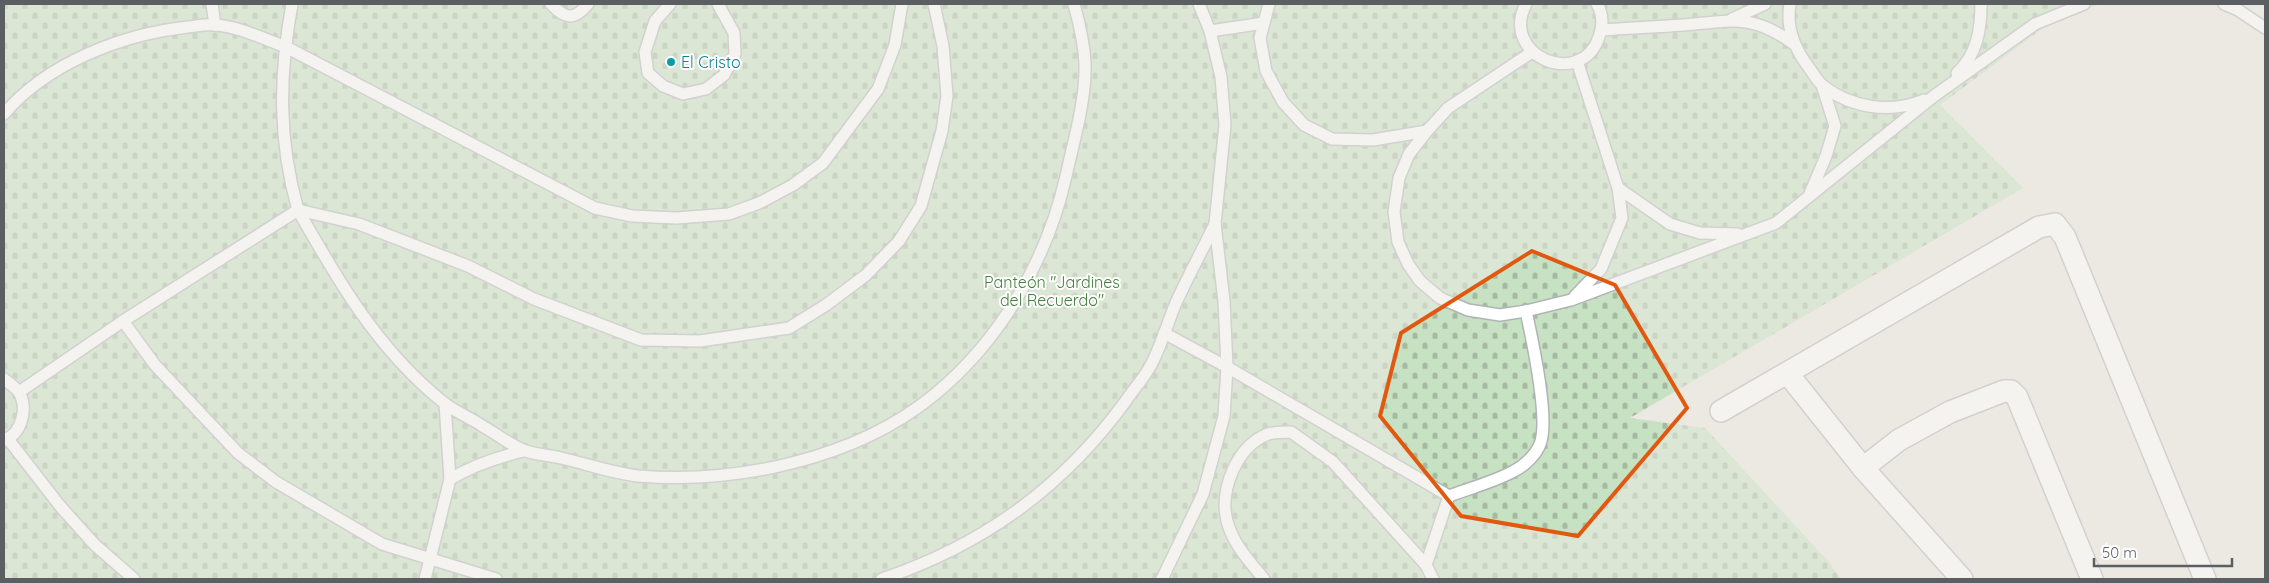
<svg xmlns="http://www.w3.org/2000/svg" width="2269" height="583" font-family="Quicksand,sans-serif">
<defs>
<pattern id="cemetery-stones" width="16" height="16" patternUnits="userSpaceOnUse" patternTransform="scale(1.25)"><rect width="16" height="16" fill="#c7e2c2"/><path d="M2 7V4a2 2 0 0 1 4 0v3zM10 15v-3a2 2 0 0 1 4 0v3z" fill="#a5baa1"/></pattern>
</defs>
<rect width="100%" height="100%" fill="#ece9e3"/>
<polygon fill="url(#cemetery-stones)" points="4,4 2100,4 2047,25 1940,105 2023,188 1630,418 1705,428 1829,562 1841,579 4,579"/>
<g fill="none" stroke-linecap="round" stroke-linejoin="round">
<defs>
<g id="service">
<polyline points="212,4 215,25"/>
<path d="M292,4c-13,71 -14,136 6,206 40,71 80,140 145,192 12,10 28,16 41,25 13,7 27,19 42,24 11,4 24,4 35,7 26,6 51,15 77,18 99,8 218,-17 296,-81 67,-55 113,-135 132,-219 8,-37 20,-75 19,-113 -1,-19 -6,-41 -11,-59"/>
<path d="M551,4c14,15 23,17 37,0"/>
<polyline points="670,4 655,21 645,52 648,73 663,86 683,94 706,89 724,75 735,54 734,33 718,4"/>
<polyline points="1269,4 1260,38 1266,71 1283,102 1304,125 1332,139 1373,140 1427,131"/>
<path d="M1526,4c-27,52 55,86 73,33 4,-11 4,-23 -2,-33"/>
<path d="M1790,4c-4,22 4,43 17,61 5,6 10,16 16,21 29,22 67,28 101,14"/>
<polyline points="2224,4 2238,10 2265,28"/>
<polyline points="1732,19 1765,4"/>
<path d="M1602,30c27,-2 54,-3 81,-5 48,-4 69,-12 111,19"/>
<polyline points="1210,31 1264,23"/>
<polyline points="1532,52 1448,108 1427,131 1409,154 1399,178 1394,212 1398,242 1408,264 1420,281 1440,298 1468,310 1500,315 1526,311 1571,300 1776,223 1934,96 2035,24 2084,4"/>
<path d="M1957,73c20,-18 24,-44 24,-69"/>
<path d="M4,114c43,-51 119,-80 184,-87 9,-1 19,-3 27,-2 22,1 49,14 69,21l311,162 37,8 44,2 53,-4 30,-11 34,-18 30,-22 55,-74 17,-44 7,-41"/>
<polyline points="1618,188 1670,224 1700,233 1738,234"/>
<polyline points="1809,196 1826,156 1835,126 1822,85"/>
<polyline points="1575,296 1601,269 1622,218 1618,188 1577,61"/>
<polyline points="123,321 155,365 238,453 276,482 382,544 496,579"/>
<path d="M1164,333l63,34 222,129c21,-8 45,-14 65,-25 10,-5 22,-16 26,-27 10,-24 -8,-105 -14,-133"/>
<path d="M4,379c4,3 12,9 15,13 9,16 3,42 -15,48"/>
<polyline points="19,392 123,321 298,210 359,224 468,266 534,299 641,340 700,341 789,328 826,305 866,275 899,241 921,206 942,131 947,96 943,46 934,4"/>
<polyline points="8,439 60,506 95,545 134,579"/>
<path d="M450,479c24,-14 47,-22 74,-28"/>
<polyline points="425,579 450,479 445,404"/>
<path d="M882,579c101,-34 180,-91 243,-177 8,-12 19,-24 26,-37 10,-19 16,-40 24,-60 12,-27 27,-54 40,-81"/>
<polyline points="1162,579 1203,494 1224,416 1227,367 1224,301 1215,224 1225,125 1221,77 1210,31 1199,4"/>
<path d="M1264,579c-15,-18 -31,-35 -37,-58 -8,-31 10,-75 41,-87 7,-2 16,-2 23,-2l42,30 93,103"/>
<polyline points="1433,579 1426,565 1449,496"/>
</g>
<g id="minor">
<polyline points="1788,374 1863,468 1962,579"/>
<polyline points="1721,411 2039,227 2055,224 2065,237 2205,579"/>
<polyline points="1863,468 1899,440 1950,412 2004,391 2011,391 2017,397 2092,579"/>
</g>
</defs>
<use href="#service" stroke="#b0b4b7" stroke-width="14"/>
<use href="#minor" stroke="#b0b4b7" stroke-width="24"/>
<use href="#service" stroke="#fff" stroke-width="11"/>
<use href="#minor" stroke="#fff" stroke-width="21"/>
</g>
<path d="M0 0H2269V583H0ZM1532,251l83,34 72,123 -109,128 -117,-20 -81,-100 21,-83z" fill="#ece9e3" fill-opacity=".55" fill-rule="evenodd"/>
<path fill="none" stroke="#e15910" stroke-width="4" stroke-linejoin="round" d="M1532,251l83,34 72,123 -109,128 -117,-20 -81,-100 21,-83z"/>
<circle fill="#0f9aa8" stroke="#fff" stroke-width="2" cx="671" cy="62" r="5"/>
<g text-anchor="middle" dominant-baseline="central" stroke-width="4" stroke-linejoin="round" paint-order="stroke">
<g font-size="16" fill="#0d838f" stroke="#fff" text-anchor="start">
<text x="681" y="62">El Cristo</text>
</g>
<g font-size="16" fill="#44803d" stroke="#fff">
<text x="1052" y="282">Panteón "Jardines<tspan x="1052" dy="18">del Recuerdo"</tspan></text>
</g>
</g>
<rect width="2269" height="583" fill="none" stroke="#5b5f62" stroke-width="10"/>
<path d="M2094 558v8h138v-8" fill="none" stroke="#5b5f62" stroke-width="2.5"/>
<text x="2102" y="558" font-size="15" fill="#5b5f62" stroke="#ffffff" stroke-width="4" paint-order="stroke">50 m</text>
</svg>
